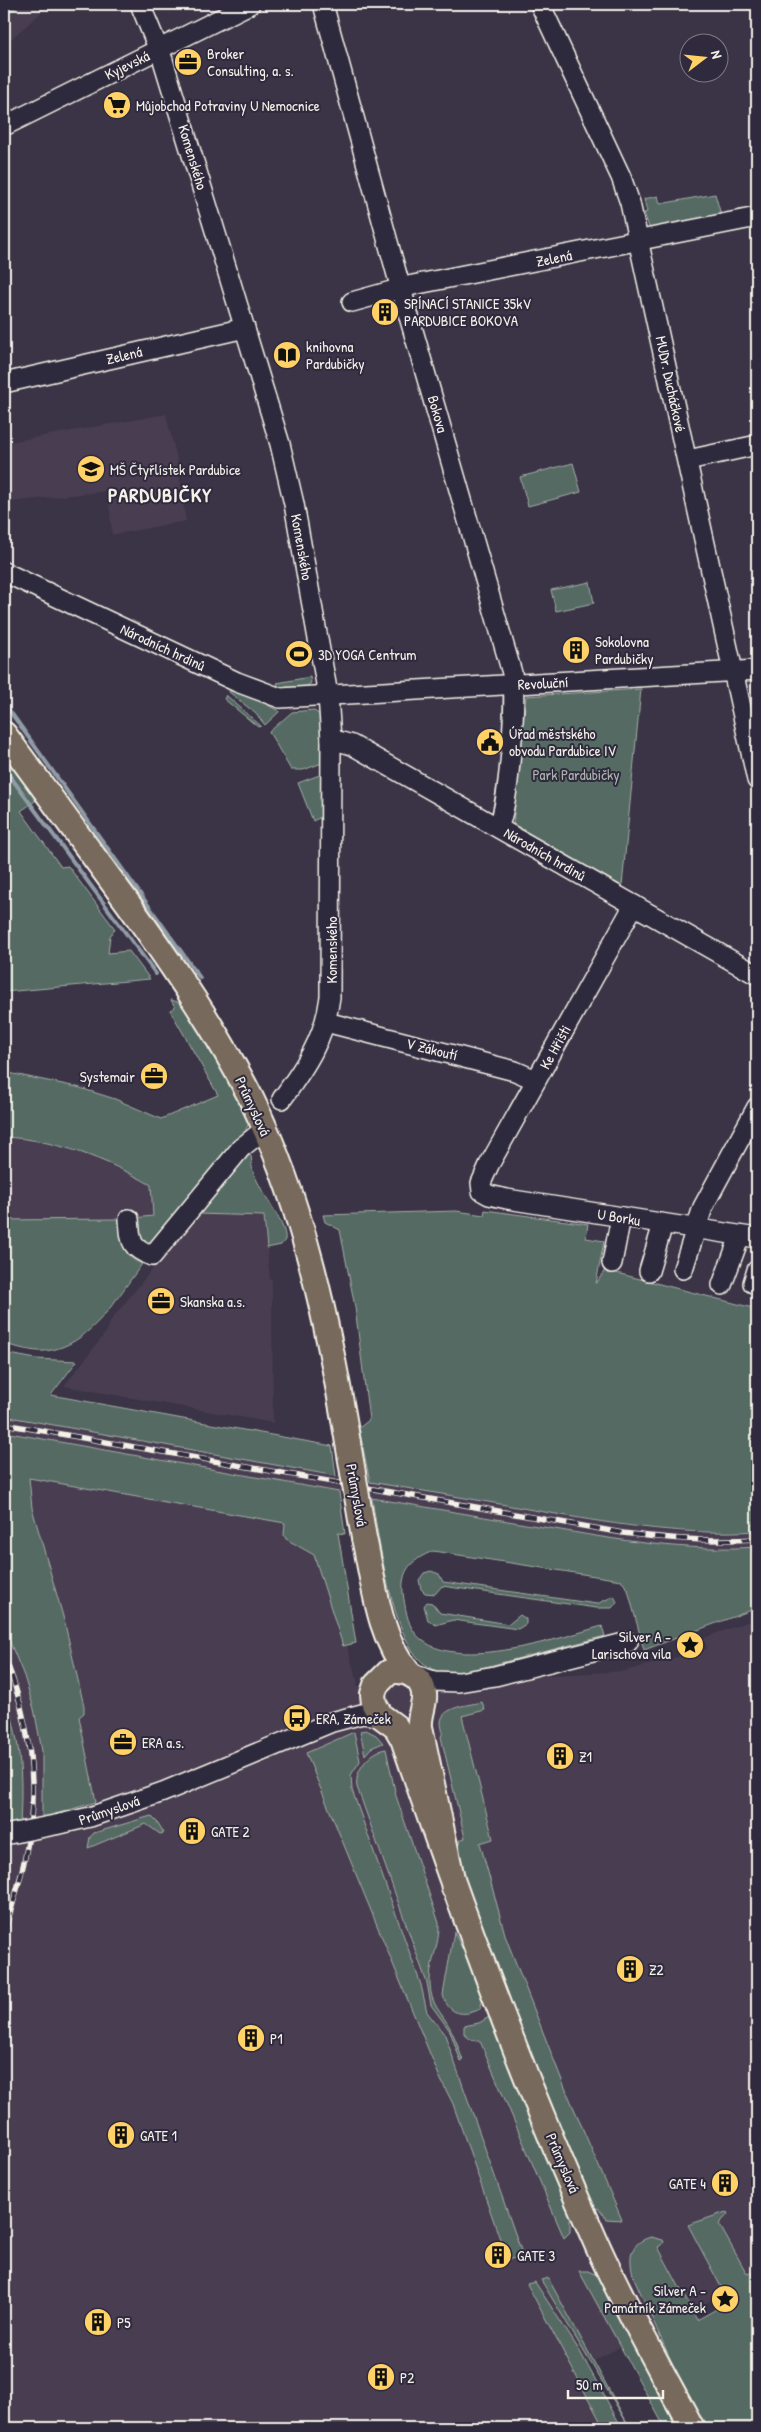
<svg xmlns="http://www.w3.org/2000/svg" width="761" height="2432" font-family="'Patrick Hand',sans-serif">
<rect width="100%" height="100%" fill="#3b3346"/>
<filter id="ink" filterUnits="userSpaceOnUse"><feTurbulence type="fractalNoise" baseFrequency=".02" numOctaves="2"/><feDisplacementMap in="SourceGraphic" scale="10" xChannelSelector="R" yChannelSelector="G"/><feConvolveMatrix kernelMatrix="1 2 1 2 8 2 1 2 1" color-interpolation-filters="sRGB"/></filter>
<g filter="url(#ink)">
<g fill="#493d51">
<polygon points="4,4 51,4 4,45"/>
<polygon points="166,414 177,458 186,521 112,535 108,491 11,502 9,522 4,524 4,443"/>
<polygon points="4,1137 56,1145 96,1157 139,1177 151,1185 154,1216 113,1220 4,1220"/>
<polygon points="197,1214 264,1216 270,1279 272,1280 273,1423 64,1386 107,1331 111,1320"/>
<polygon points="4,1416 624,1526 674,1532 725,1534 757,1531 757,1547 725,1549 673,1547 622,1541 382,1500 4,1432"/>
<polygon points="29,1478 338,1532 356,1643 347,1646 358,1683 356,1686 625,1671 707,1649 704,1638 757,1618 757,2279 691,2310 574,2371 604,2428 4,2428 4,1866 9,1815 4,1815 4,1628 24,1676 32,1508"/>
</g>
<g fill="#556a64" stroke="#a4aea6">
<polygon points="4,4 21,4 6,14 4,13"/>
<polygon points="715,194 721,215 654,229 649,227 644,213 647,212 644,199 658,196 660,204"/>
<polygon points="573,463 581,492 528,506 520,477"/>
<polygon points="590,582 594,603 556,611 551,590"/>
<polygon points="310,677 311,683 303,689 279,690 277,683"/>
<polygon points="232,686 279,711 279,712 265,725 255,713 229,692"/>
<polygon points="641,689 622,886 513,824 526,696"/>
<polygon points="226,695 261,726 258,727 224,699"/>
<polygon points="313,710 320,715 325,762 303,770 291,770 269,732 292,712"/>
<polygon points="4,752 38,799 21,811 61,867 68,866 115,929 110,936 108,953 129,951 150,979 4,992"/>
<polygon points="325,773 325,815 313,821 298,783"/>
<path d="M171,1000l14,4 22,35 38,73 3,13 -4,9 -91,109 -14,-4 -5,-21 19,-2 -2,-31c-45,-26 -94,-45 -147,-48v-65l73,15 38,12 46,20 57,-24 -48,-85 5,-3z"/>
<path d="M244,1153l7,3c1,4 0,7 1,11 4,21 36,56 33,73l-4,5 -14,3 -3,-32 -67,-2z"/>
<path d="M485,1210l103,14 -2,14 18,3 -8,43 9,-14 152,39v222c-70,5 -138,-6 -207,-18 -60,-11 -120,-21 -180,-31l-11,-54 10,-8 -14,-113 -15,-77 -15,-8 -2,-7 133,-4 28,4z"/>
<path d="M120,1219c2,20 1,37 22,45 -24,32 -52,83 -97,87 -13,1 -28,-4 -41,-7v-124z"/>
<polygon points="4,1353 36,1359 77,1361 51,1395 332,1446 336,1476 4,1416"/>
<polygon points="4,1432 339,1492 345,1534 338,1533 356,1643 343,1646 314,1555 286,1539 284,1535 285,1523 29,1478 32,1508 64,1620 84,1706 84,1713 79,1717 96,1802 42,1818 42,1751 34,1709 24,1676 4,1628"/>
<path d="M372,1498c59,10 118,20 177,30 69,12 137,24 208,19v61l-113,42 -16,-60 -7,-10 -188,-29c-21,9 -32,18 -30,42 2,13 4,30 12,40 33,43 144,5 187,-7l3,10 -151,39 -18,-1 -4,-6c-38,-12 -54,-133 -60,-170z"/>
<polygon points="431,1571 439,1574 443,1582 597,1604 614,1596 617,1602 612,1608 596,1608 442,1586 435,1594 425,1593 421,1589 419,1580 424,1573"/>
<polygon points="427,1602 432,1603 440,1613 509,1624 520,1615 526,1619 526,1624 518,1629 453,1620 436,1625 428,1620 424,1606"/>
<path d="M4,1691c16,47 19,82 16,131l-16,3z"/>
<path d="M482,1702l3,8 -23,6 31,123 -13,4 26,95 57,145 59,137 -16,-1 -8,-11 -5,2 -25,-55 -104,-267 -5,-48 6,-2 -24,-101c3,-6 0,-9 0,-15 1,-16 30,-17 41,-20z"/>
<polygon points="366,1730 376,1735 383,1743 371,1748 365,1755 360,1731"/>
<polygon points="354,1732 360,1761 351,1775 352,1790 421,1985 427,2012 445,2035 523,2256 507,2260 499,2244 501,2242 453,2104 440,2078 306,1753"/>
<path d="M386,1749l10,47 43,127c1,22 -10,40 -9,61 1,22 11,27 20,44 6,11 9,22 13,33l-2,1 -11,-31 -19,-26 -4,-22 -70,-196c-3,-16 13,-36 29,-38z"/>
<polygon points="151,1816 158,1823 164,1833 160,1834 146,1824 88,1848 90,1837 94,1833"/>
<path d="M454,1932l16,32 13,35 -3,10c-16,8 -32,6 -37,-14z"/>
<polygon points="489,2017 575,2218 570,2220 570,2232 564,2238 480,2041 470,2039 464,2034 464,2026 479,2023"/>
<path d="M726,2212l3,1 -10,11 27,48 11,2v154h-53l-15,-27 -55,-123c-6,-20 -5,-35 17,-41l12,3 1,3 -6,4 39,73 32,-18 -41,-77z"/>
<polygon points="579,2271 588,2271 599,2276 681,2428 665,2428"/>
<polygon points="548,2278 630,2428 541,2280"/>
<polygon points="535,2282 579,2350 622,2428 604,2428 527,2284"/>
</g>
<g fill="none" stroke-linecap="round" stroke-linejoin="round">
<g stroke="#909ca6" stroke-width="4">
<polyline points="4,703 200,978"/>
<polyline points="4,768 156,974"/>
</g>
<defs>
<g id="minor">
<path d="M140,4l23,56 117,384 14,60 34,191 3,44 -1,258c-5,41 -25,70 -48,102"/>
<path d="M323,4l74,271 115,398c5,25 -3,133 -14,154"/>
<polyline points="540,4 621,177 630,203 757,780"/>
<polyline points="4,126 250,4"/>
<polyline points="352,302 413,285 757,217"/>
<polyline points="4,383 245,328"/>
<polyline points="688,460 757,445"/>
<polyline points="4,572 237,682 280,698 757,670"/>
<polyline points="331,739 352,745 757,975"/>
<polyline points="634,905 489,1165 481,1183 482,1191 489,1195 507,1199 757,1238"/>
<polyline points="326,1022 515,1071 536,1080"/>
<path d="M129,1219c2,21 0,29 23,37l89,-108 24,-19"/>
<polyline points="612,1263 621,1217"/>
<polyline points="683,1269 703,1207 757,1107"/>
<polyline points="649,1271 663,1224"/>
<polyline points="753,1283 757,1270"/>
<polyline points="722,1285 740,1236"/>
<polyline points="412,1674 434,1681 459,1682 495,1676 628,1642"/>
<polyline points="60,1824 90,1817 163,1792 332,1722 362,1714 381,1716"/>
</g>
<g id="major">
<path d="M4,734c42,58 84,115 126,172 44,62 86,123 120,190 54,109 78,228 98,347"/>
<path d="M364,1538c10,44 14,98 44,134"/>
<path d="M454,1888l-34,-161c-1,-10 3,-18 4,-28 2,-20 -17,-31 -35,-27l-13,13 -3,9 1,10 7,12 15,11 7,12c58,172 121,342 195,508 28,62 62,121 94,181"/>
</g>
</defs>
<use href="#minor" stroke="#f4f1e8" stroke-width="22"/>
<use href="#major" stroke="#f4f1e8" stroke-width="28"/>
<use href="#minor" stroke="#2f2a3d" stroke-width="19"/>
<use href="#major" stroke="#77695c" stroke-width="24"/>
<defs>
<g id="rail">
<path d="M4,1424l619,109c45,6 89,9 134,6"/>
<path d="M4,1655c25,62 36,131 22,197 -5,28 -14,54 -22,81"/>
</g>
</defs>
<use href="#rail" stroke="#f4f1e8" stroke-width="5.5"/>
<use href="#rail" stroke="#2f2a3d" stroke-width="4" stroke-dasharray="11" stroke-linecap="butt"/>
<defs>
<polyline id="minor-bridge" points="4,1835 60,1824"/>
<polyline id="major-bridge" points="348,1443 364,1538"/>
</defs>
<use href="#minor-bridge" stroke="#f4f1e8" stroke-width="22" stroke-linecap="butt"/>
<use href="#major-bridge" stroke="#f4f1e8" stroke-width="28" stroke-linecap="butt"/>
<use href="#minor-bridge" stroke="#2f2a3d" stroke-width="19"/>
<use href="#major-bridge" stroke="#77695c" stroke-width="24"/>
</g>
</g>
<defs>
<symbol id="office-disc" viewBox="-11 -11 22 22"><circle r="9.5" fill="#ffd166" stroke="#2f2a3d"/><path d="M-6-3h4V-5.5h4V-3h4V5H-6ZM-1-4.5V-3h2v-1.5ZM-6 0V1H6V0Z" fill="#111"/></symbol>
<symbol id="supermarket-disc" viewBox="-11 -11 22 22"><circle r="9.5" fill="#ffd166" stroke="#2f2a3d"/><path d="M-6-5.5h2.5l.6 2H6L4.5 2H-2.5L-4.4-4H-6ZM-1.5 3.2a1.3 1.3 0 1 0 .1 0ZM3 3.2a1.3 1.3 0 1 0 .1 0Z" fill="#111"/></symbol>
<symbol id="building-disc" viewBox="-11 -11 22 22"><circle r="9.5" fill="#ffd166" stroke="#2f2a3d"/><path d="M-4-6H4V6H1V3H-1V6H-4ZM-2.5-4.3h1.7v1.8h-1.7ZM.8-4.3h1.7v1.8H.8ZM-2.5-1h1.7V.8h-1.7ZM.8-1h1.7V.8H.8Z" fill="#111"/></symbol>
<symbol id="library-disc" viewBox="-11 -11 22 22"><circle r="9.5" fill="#ffd166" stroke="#2f2a3d"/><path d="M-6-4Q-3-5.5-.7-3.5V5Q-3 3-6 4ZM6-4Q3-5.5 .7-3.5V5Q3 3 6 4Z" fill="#111"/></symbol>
<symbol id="school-disc" viewBox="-11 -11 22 22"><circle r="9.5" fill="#ffd166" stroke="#2f2a3d"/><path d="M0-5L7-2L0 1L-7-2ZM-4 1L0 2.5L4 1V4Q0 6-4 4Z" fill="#111"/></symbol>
<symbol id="stadium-disc" viewBox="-11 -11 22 22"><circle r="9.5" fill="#ffd166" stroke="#2f2a3d"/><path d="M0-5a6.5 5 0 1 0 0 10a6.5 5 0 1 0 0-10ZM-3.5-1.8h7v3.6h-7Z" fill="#111"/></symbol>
<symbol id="civic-disc" viewBox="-11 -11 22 22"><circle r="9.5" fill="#ffd166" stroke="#2f2a3d"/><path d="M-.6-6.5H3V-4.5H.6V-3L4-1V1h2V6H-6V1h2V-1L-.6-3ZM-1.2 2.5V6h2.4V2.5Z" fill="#111"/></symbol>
<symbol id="sight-disc" viewBox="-11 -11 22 22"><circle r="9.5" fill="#ffd166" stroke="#2f2a3d"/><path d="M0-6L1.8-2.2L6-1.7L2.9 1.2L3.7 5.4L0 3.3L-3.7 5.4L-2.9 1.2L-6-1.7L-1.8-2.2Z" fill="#111"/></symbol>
<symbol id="bus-disc" viewBox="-11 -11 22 22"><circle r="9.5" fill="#ffd166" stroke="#2f2a3d"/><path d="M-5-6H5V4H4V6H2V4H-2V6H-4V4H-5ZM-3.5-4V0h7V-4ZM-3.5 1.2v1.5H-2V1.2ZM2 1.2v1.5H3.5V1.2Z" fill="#111"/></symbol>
</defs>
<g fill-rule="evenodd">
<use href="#office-disc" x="172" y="46" width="32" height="32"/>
<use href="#supermarket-disc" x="101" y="89" width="32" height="32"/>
<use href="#building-disc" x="369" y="296" width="32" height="32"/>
<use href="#library-disc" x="271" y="339" width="32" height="32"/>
<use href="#school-disc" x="75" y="453" width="32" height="32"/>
<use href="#building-disc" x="560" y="634" width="32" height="32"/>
<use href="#stadium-disc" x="283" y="638" width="32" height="32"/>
<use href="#civic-disc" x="474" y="726" width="32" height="32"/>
<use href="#office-disc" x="138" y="1060" width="32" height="32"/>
<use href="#office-disc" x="145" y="1285" width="32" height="32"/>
<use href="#sight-disc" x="674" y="1629" width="32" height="32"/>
<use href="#bus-disc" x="281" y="1702" width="32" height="32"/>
<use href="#office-disc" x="107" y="1726" width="32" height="32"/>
<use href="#building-disc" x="544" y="1740" width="32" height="32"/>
<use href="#building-disc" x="176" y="1815" width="32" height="32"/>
<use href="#building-disc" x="614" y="1953" width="32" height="32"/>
<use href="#building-disc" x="235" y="2022" width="32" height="32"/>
<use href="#building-disc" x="105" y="2119" width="32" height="32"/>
<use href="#building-disc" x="709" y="2167" width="32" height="32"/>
<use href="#building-disc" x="482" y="2239" width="32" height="32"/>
<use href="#sight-disc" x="709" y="2283" width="32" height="32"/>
<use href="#building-disc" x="82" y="2306" width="32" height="32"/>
<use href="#building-disc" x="365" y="2361" width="32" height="32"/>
</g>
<g text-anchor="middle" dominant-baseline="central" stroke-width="4" stroke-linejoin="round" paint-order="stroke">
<g font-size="15" fill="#f4f1e8" stroke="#2f2a3d" text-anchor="start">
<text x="207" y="53">Broker<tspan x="207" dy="17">Consulting, a. s.</tspan></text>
<text x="136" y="105">Můjobchod Potraviny U Nemocnice</text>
<text x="404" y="303">SPÍNACÍ STANICE 35kV<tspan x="404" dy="17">PARDUBICE BOKOVA</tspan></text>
<text x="306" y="346">knihovna<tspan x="306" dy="17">Pardubičky</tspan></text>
<text x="110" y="469">MŠ Čtyřlístek Pardubice</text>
<text x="595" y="641">Sokolovna<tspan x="595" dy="17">Pardubičky</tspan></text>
<text x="318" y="654">3D YOGA Centrum</text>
<text x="509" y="733">Úřad městského<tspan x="509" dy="17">obvodu Pardubice IV</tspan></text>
<text x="135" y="1076" text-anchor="end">Systemair</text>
<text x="180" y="1301">Skanska a.s.</text>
<text x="671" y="1636" text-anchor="end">Silver A -<tspan x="671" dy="17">Larischova vila</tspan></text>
<text x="316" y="1718">ERA, Zámeček</text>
<text x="142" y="1742">ERA a.s.</text>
<text x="579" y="1756">Z1</text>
<text x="211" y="1831">GATE 2</text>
<text x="649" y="1969">Z2</text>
<text x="270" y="2038">P1</text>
<text x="140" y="2135">GATE 1</text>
<text x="706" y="2183" text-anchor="end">GATE 4</text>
<text x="517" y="2255">GATE 3</text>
<text x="706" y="2290" text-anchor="end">Silver A -<tspan x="706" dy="17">Památník Zámeček</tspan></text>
<text x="117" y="2322">P5</text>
<text x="400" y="2377">P2</text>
</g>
<g font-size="15" fill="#f4f1e8" stroke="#2f2a3d">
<text transform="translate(127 65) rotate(-26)">Kyjevská</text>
<text transform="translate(193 157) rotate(73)">Komenského</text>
<text transform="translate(554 258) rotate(-11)">Zelená</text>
<text transform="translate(124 355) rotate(-13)">Zelená</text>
<text transform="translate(671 384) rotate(78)">MUDr. Ducháčkové</text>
<text transform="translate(438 414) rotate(74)">Bokova</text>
<text transform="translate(302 547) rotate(80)">Komenského</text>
<text transform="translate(163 647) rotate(25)">Národních hrdinů</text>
<text transform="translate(543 683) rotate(-3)">Revoluční</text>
<text transform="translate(545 854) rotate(30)">Národních hrdinů</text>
<text transform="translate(331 950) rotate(-90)">Komenského</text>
<text transform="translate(555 1047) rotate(-61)">Ke Hřišti</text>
<text transform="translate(432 1049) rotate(14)">V Zákoutí</text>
<text transform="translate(253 1106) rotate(65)">Průmyslová</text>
<text transform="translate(619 1217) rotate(9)">U Borku</text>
<text transform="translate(357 1495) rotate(80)">Průmyslová</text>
<text transform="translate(109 1810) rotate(-19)">Průmyslová</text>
<text transform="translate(563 2163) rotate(67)">Průmyslová</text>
</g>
<g font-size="15" fill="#acb4ad" stroke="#2f2a3d">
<text x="576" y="774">Park Pardubičky</text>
</g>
<g font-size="20" font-weight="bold" letter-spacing="1" fill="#f4f1e8" stroke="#2f2a3d">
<text x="160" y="494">PARDUBIČKY</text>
</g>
</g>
<rect width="761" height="2432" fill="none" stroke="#2f2a3d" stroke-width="20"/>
<rect x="10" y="10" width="741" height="2412" fill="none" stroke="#f4f1e8" stroke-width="2" filter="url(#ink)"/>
<g transform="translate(704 58) rotate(74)"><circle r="24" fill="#2f2a3d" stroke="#7e7a81"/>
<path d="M0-4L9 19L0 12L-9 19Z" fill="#ffd166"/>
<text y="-8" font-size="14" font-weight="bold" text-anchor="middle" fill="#f4f1e8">N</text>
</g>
<path d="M568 2390v8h95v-8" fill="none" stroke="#f4f1e8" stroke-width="2.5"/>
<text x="576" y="2390" font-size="15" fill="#f4f1e8" stroke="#2f2a3d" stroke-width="4" paint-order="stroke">50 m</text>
</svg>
